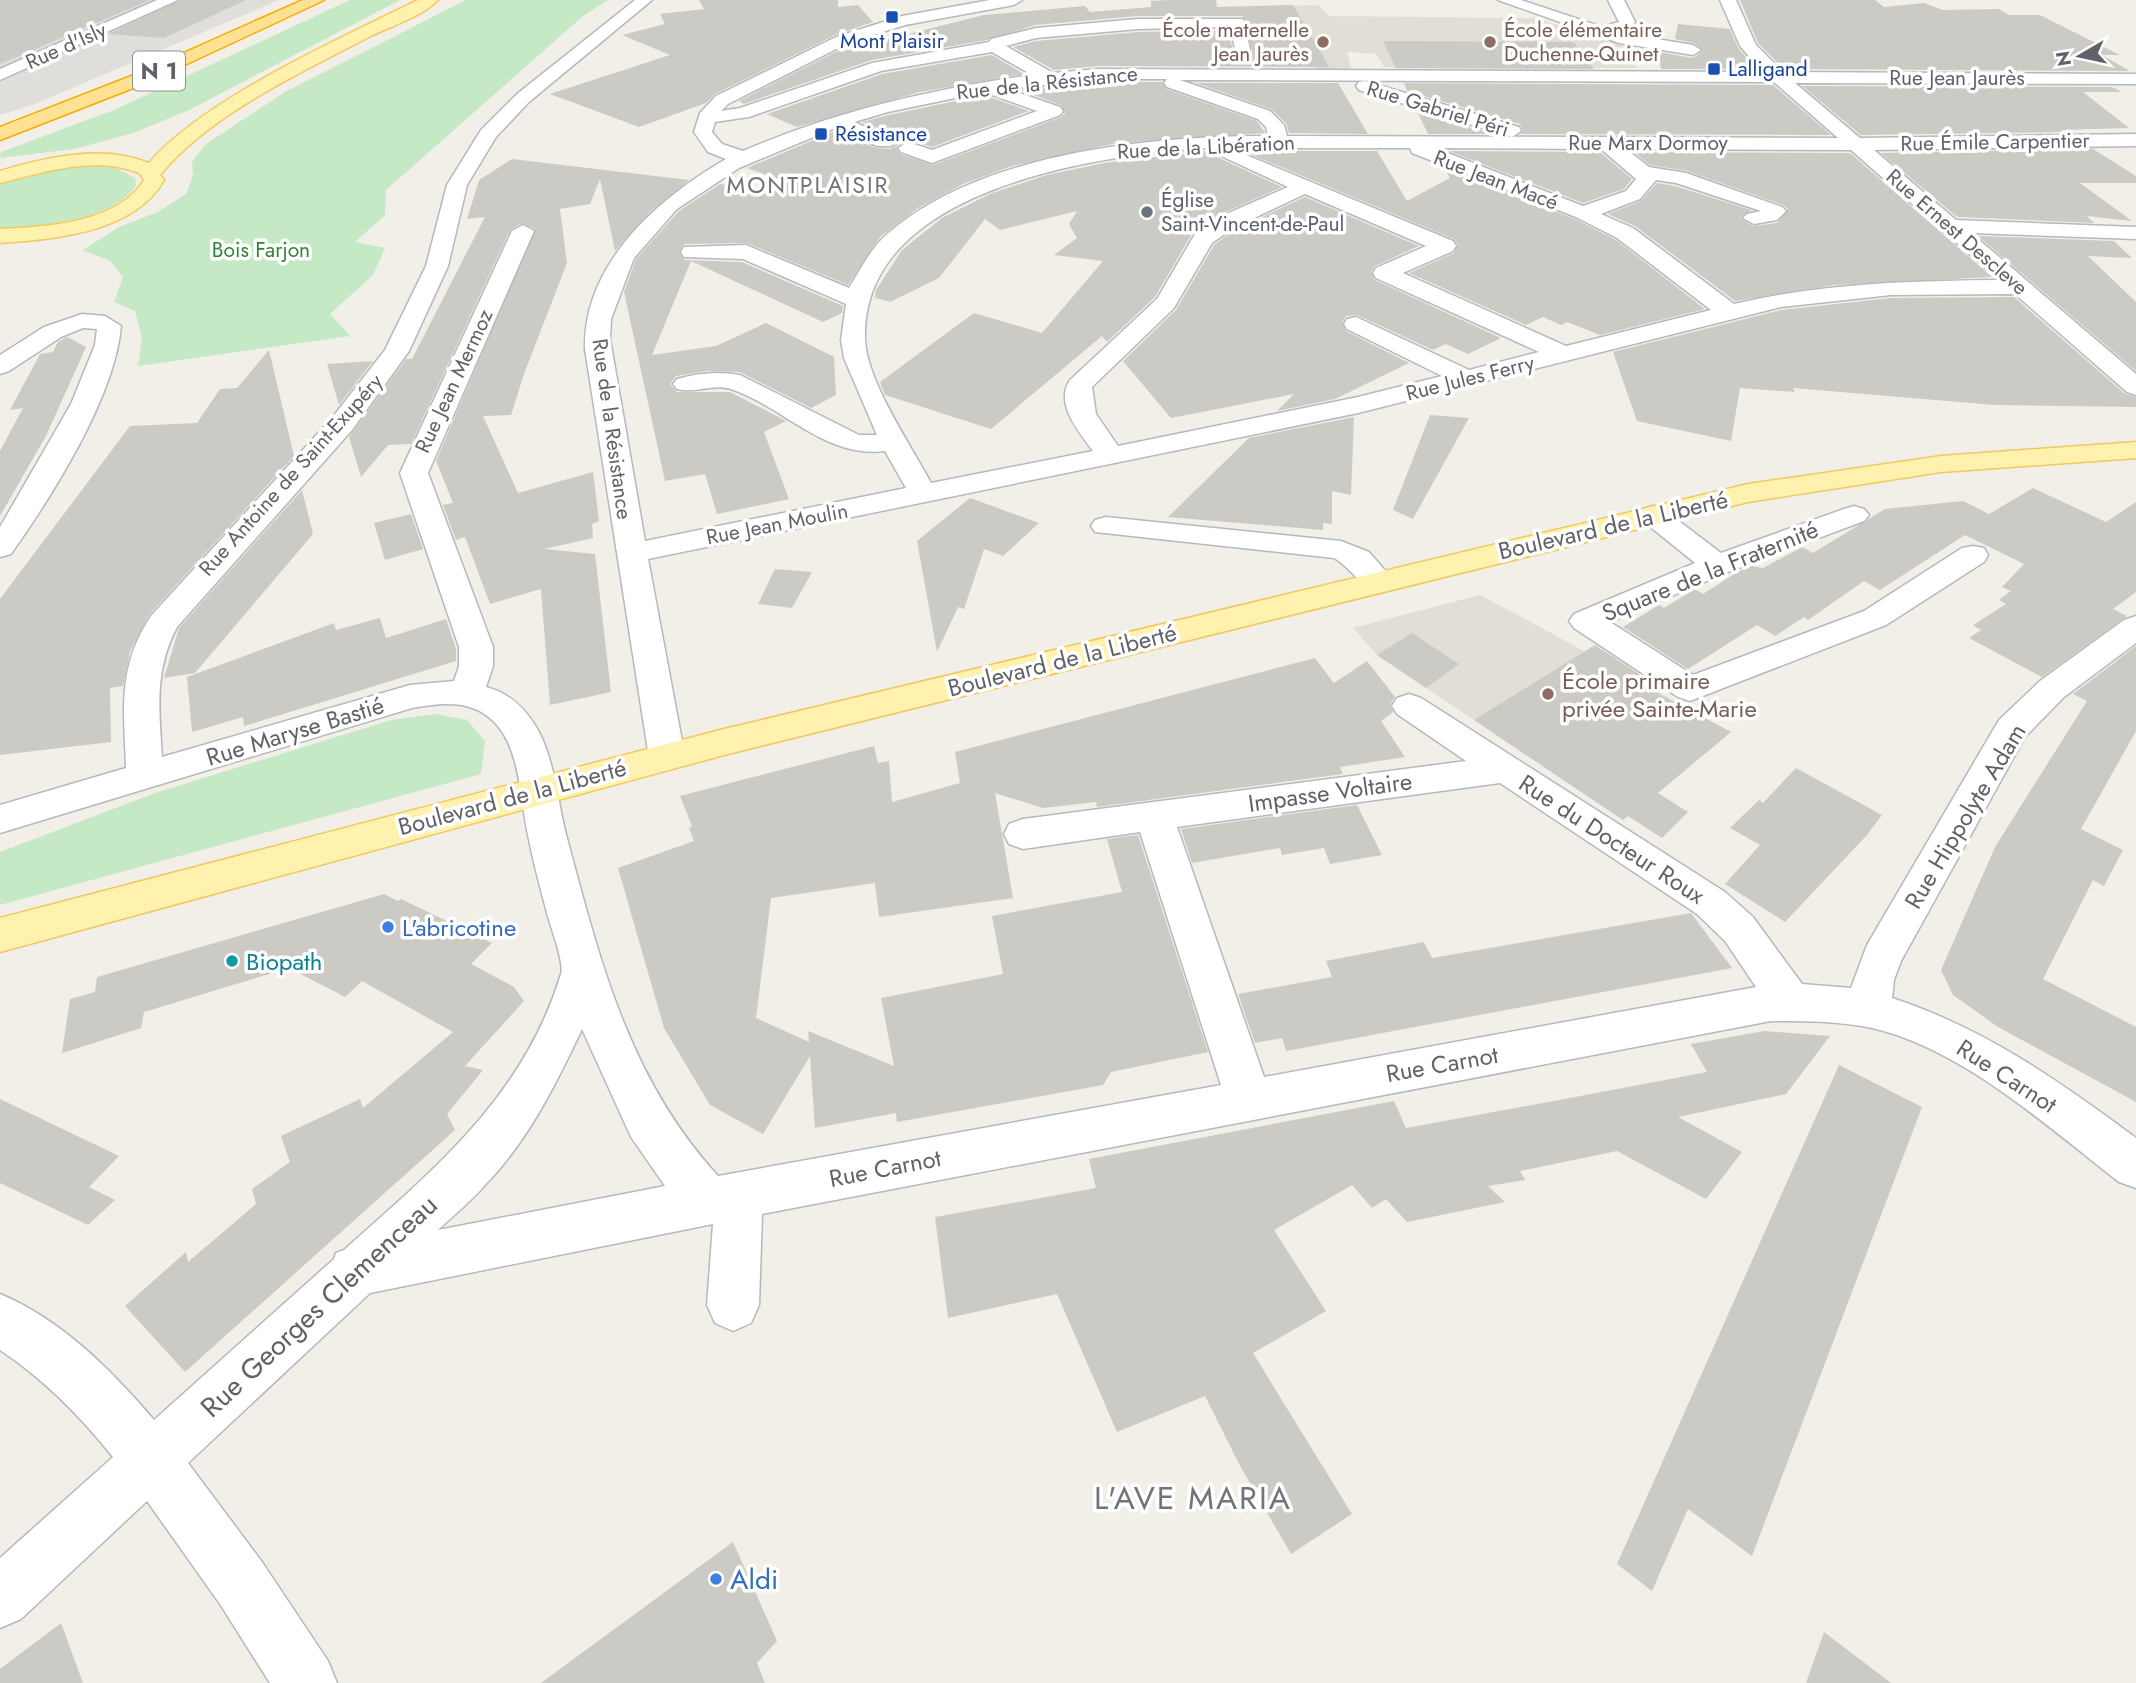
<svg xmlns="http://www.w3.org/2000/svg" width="2136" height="1683" font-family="Jost,sans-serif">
<rect width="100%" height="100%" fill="#f1efe8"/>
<polygon fill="#e0deda" points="0,0 279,0 35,104 0,115"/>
<g fill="#e1ded6">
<polygon points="1318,5 1329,16 1535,18 1623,46 1637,68 1384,67 1376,54 1347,52 1351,69 1319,69 1308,66 1272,6"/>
<polygon points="1480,595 1518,615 1731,732 1623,820 1377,655 1353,628"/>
</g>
<g fill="#c5e8c5">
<polygon points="350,0 400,0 189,110 133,133 74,149 0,158 1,152 114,110"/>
<polygon points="466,0 608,0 583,16 386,190 385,215 355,242 385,248 373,275 330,314 350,336 138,366 142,337 135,311 114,302 123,277 110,261 83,250 119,227 158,212 186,194 193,176 192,162 206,144 285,92"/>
<path d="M87,166l28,2 20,10 1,7c-22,35 -98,43 -136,43v-44l53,-14z"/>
<polygon points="437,714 467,720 485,741 481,774 0,905 0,852 155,793 391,720"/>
</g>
<g fill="#cccac5">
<polygon points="0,0 150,0 0,64"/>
<polygon points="180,0 246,0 164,38 108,34"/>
<polygon points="699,0 838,0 838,7 858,5 873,22 835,35 715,94 706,103 639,127 550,94 670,55 622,35 665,24 660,14 704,9"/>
<polygon points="1169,0 1216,0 1217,7 1293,5 1329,67 1099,66 1054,70 1013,47 1036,41 1138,32 1228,30 1234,55 1248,56 1252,50 1243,16 1138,16 1035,25 987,40 872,60 744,104 739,101 849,45 884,34 888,39 984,15 1085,6 1090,12 1151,7 1151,1"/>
<polygon points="1740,0 1875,0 1884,7 1924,3 1943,10 1999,9 2009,15 2040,15 2120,55 2102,55 2130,71 1784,69 1758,43"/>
<polygon points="1678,24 1730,29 1738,48 1756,69 1661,69 1659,52 1693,58 1703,51 1694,43 1675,39"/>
<polygon points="1383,41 1574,42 1594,69 1396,68"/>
<polygon points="992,55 1024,74 920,92 797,127 767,114 882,74"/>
<polygon points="1099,82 1162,82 1166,89 1257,121 1265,133 1117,143 1012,166 963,184 918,208 880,237 848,285 747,243 684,244 679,251 684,260 742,262 843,306 842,313 823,322 691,261 652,355 716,346 766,323 834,357 836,395 811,408 740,372 708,371 676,376 670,384 677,392 730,392 786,421 764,432 789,499 717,514 705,474 665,481 624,292 636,259 679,211 720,184 779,191 781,180 747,168 835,131 876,148 891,149 897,142 893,136 862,122 889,115 984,95 1029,111 932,147 909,140 895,147 900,154 933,165 1061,117 1065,113 1061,105 1020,90"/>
<polygon points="1196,83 1338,83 1368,134 1289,133 1286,123 1271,109"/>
<polygon points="1404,83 1773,85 1831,135 1521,134 1523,130 1520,124 1407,91"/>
<polygon points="1802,86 2112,87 2122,92 2083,92 2129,128 2061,130 2065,132 1861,135"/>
<polygon points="1417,111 1493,134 1428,134"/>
<polygon points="2093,149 2136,176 2136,183 2080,183 2132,221 2087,216 2094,223 1957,217 1881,153"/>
<polygon points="1204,151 1282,187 1216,216 1193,232 1155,297 1107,342 1102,336 991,429 885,395 880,382 974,313 1042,333 1103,261 1054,255 1077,238 1069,224 1077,211 1000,230 985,219 939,278 890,302 875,298 876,290 902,250 942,218 992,193 1047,175 1104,163"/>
<polygon points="1242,151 1377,151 1407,201 1450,178 1445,169 1575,219 1616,240 1705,309 1600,335 1567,322 1561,325 1543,317 1526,325 1409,273 1454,253 1458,245 1454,239"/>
<polygon points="1449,151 1600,152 1632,179 1624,189 1583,203"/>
<polygon points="1634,152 1850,153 1992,277 1833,285 1735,301 1635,226 1608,214 1641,201 1657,183 1675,186 1751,210 1740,218 1753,226 1777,223 1788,209 1783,205 1687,171 1650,165"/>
<polygon points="512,159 689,180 650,212 615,251 600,179 590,204 560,209 567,263 524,374 511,415 483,416 518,493 593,472 599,521 592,524 593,538 544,549 595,554 611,692 550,705 541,589 490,604 465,537 456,540 443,505 453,503 436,461 535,229 522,223 510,230 411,444 388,445 361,477 349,437 406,359 412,359 485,217 467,219 479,180"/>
<polygon points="1305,197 1419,246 1375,266 1371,272 1375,280 1501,338 1468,354 1446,344 1433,350 1357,315 1346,316 1342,323 1346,331 1409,363 1335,399 1277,411 1294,394 1171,418 1123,361 1176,310 1214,245 1234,230"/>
<polygon points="1978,236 2114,241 2132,258 2088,256 2136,302 2136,371"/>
<polygon points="2014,297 2125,394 2136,397 2136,407 1995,405 1793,388 1795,392 1740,388 1731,441 1637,421 1613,352 1781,310 1891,298"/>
<polygon points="67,337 86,347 46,436 0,516 0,451 23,408 10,410 40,354 53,352 58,342"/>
<polygon points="269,350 294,456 149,615 130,652 123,686 110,688 111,742 0,755 0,599 130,426 197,423 220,389 237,388"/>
<polygon points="373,361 339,405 327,364"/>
<polygon points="1430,415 1469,418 1413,519 1393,510"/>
<polygon points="1354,417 1351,495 1332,491 1332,524 1323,523 1323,530 1168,517 1249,438"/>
<polygon points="2033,488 2106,522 2136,502 2136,592 2113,609 2127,616 2042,677 1969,638 1981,630 1973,625 2006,604 1999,600 2011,591 2002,587 2024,564 1965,535 1880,590 1864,581 1808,620 1804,617 1775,636 1757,625 1688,669 1623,627 1659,605 1664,608 1695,589 1703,594 1739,571 1752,566 1763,568 1802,547 1813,553 1885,509 1963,501 1989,514"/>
<polygon points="302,490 313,534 195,673 164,678 179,628"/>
<polygon points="970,498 1039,523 1003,556 984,549 964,609 958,607 937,652 917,541"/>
<polygon points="411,514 423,549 385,560 374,523"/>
<polygon points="775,569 812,572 792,608 758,604"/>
<polygon points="380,618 386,638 446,619 456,649 456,661 244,726 243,717 192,732 187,677 334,623 336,630"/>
<polygon points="1412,633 1459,664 1426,688 1377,655"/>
<polygon points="1595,645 1659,687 1653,691 1731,732 1658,793 1688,812 1662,838 1628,816 1623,820 1474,720"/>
<polygon points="2136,646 2136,731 2081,829 2123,850 2104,886 2093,880 2043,979 2136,1027 2136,1102 1998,1027 1953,995 1941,970 1995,847 2087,701 2073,694"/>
<polygon points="1315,658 1334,683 1367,661 1395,697 1390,705 1393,712 1381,721 1405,757 1340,767 1343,774 1097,807 1096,802 1043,808 995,793 1013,898 879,917 875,883 771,898 756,1018 809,1042 808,1031 894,1066 881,998 1003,974 992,916 1122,892 1107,839 1138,835 1208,1052 1111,1072 1103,1085 897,1122 896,1113 815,1128 810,1056 763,1134 710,1105 664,1028 618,868 694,841 689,828 692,826 680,796 874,746 878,763 889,761 892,802 960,783 955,752"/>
<polygon points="1796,768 1882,815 1867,835 1785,922 1725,884 1760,845 1730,828 1759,800 1763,803"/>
<polygon points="1357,805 1382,855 1330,864 1324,848 1282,855 1280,848 1192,863 1181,829"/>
<polygon points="384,894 398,901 401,899 492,943 471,964 514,987 524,1001 465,1066 483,1070 447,1114 455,1130 185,1372 125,1306 186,1252 188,1262 256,1204 252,1189 290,1162 281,1136 360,1099 363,1108 453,1032 362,981 345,997 289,968 144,1012 141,1028 62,1053 70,999 95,992 97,977"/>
<polygon points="1691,913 1732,968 1286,1051 1282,1038 1255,1043 1238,994 1332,977 1326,961 1424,942 1432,958"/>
<polygon points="1764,1031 1830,1036 1786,1094 1678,1117 1742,1152 1706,1199 1617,1151 1520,1171 1525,1180 1488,1186 1505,1202 1407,1222 1386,1199 1372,1208 1352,1185 1274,1230 1326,1311 1253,1353 1352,1514 1291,1554 1239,1464 1205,1396 1117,1432 1057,1294 948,1318 935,1217 1096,1188 1089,1159 1394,1101 1406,1128 1554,1101 1707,1072 1691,1044"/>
<polygon points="1839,1065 1922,1107 1752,1556 1688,1509 1652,1591 1617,1564"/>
<polygon points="0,1099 119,1156 89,1187 115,1200 88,1225 0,1183"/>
<polygon points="733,1542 777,1641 757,1663 765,1683 541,1683"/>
<polygon points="61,1623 83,1683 0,1683 0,1669"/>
<polygon points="1824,1632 1891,1683 1806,1683"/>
</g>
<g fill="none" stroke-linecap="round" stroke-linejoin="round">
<defs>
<g id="minor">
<polygon points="157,0 178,0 0,80 0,69"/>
<path d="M635,0h17l-123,102 -33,35 -29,48 -19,81 -39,85 -57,79 -175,197c-23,43 -18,83 -15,130l248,-72 44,-4 5,-15v-19l-59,-174 112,-242 11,-6 11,6 -106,242 65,174v19l-7,21c26,7 42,24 54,47 16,33 18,73 28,108 33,123 62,238 150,334l503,-91 -81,-253 -117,17 -14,-5 -5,-10 5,-10 14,-5 443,-58 -69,-47 -5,-8 5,-8 12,-4 12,4 304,194 28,25 49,67 49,4 16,-43 132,-225 41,-39 84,-61 12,-4v27l-72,54 -39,40 -124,224 -7,19 -2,18c92,30 167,83 244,140v50l-17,-6c-71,-55 -158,-134 -247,-154 -34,-7 -67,-7 -101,-7l-1009,193 -3,91 -8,18 -18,8 -18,-8 -8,-18 6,-81 -343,69 -182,170 74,99 66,99 9,22h-67l-50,-79 -73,-103 -126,118 -21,9v-70l113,-101c-33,-41 -69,-78 -113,-107v-56c62,26 111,76 154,126l180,-161 2,-6 8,-3c91,-81 180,-154 217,-276 4,-11 -11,-48 -14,-61 -7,-26 -14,-52 -19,-78 -8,-35 -7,-89 -36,-115 -22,-21 -52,-17 -80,-12l-412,125v-28l126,-37c-2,-59 -9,-100 25,-152l181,-198 53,-68 41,-84 21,-81 34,-55 36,-36zM1500,783l197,131 28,27 31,46 -492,90 -87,-250zM582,1029l49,108 34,49 -227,44c16,-15 33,-29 47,-45 43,-44 71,-101 97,-156z"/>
<path d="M990,0h32l-8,5 -109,20 -57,18 -120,61 -7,7 19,-3 132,-45 117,-21 2,-3 45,-11 102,-9h105l7,30 -2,4h-12l-6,-26 -92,2 -102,9 -30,8 47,27 46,-4 663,3 -22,-26 -20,-46h16l20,45 27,27 353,2v10l-341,-1 65,55 276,-4v12l-262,4 82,70 180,7v12l-165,-6 165,141v21l-9,-3 -112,-98 -124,1 -110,12 -423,106 -710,146 37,198 -5,9 -13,4 -13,-4 -5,-9 -64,-408c-2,-86 74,-151 141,-190l-18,-7 -14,-20 6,-19 16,-17 120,-59 66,-21zM992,52l40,23c-101,14 -196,36 -289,76l-21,-7 -10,-12 3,-10 34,-5 132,-46zM1099,79h68l-3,4 3,4 91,32 8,8 2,9c-120,0 -294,17 -386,103 -13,13 -23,33 -33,49l-103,-43 -62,2 -3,5 3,5 59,2 103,45 -5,36 3,18 33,77h-18l-119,-60c-21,-4 -42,-2 -63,4l-4,5 4,5c18,5 37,-6 54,0 53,18 95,70 154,62l21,37 -261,53 -35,-202 1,-20 23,-61 43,-49 62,-41 96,-40 42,18h14l3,-4 -3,-4 -37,-16 34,-10 96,-20 53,19 -105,39 -24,-8 -10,6 3,4 31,11 128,-48 3,-4 -3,-4 -52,-18zM1180,80l594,2 64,56 -551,-2 -3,-11 -14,-14zM1204,148l84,39 -71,31 -22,16 -38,65 -87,81c-16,23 9,52 23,71l-162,32c-19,-36 -64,-101 -66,-143 -5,-150 227,-184 339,-192zM1229,148h181l2,5 164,64 41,21 94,72 -145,36 -163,-73 50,-22 3,-5 -3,-5zM1435,148l166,1 35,30 -10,12 -43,15zM1626,149l225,1 148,130c-89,1 -177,3 -265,24l-101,-76 -32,-14 39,-15 16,-19 20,3 85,28 -14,3 -4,4 11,6 23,-4 9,-9 -4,-4 -96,-34 -37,-6zM1305,194l121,52 -50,22 -3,5 3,5 163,74 -70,18 -113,-53 -9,2 -3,5 3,5 95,47 -84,21 -240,49 -22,-32 -4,-27 82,-79 38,-65 21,-15z"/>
<polygon points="1498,0 1521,0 1602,27 1619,22 1608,0 1624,0 1635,22 1628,31 1620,33 1693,45 1701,50 1693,55 1619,43"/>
<polygon points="1365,81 1519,127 1521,131 1512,137 1505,135 1359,90 1356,86 1359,82"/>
<path d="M82,314l23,2 16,10c-6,71 -69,170 -110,228l-11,3v-30l71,-123 24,-59 2,-16 -14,-1 -22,9 -52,34 -9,3v-19l44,-28z"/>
<polygon points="1653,506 1663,509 1721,553 1844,509 1854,506 1864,509 1869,515 1864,521 1728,572 1610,622 1693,675 1864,611 1962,548 1973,546 1984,548 1988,555 1984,562 1886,625 1690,701 1678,697 1574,628 1569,621 1574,614 1695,563 1643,521 1638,515 1643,509"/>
<path d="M1106,517l235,24 28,11 26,30 -5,7c-26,7 -35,-19 -56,-31l-239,-26 -4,-6 4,-6z"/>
</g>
<g id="major">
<path d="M418,0h20c-15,16 -47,26 -67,36 -69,36 -161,78 -211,139l4,5c-30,53 -109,59 -164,63v-14c45,-2 118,-6 144,-49l-5,-7c-44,-18 -96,-1 -139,10v-12c46,-14 103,-27 149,-8 55,-64 192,-125 269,-163z"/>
<polygon points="2136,442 2136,458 1941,472 1748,502 724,755 0,952 0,918 724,729 1748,484 1941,456"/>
</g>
<polygon id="highway" points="303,0 324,0 146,83 0,140 0,127 134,75"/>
</defs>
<use href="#minor" stroke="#b5b8bc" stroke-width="3"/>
<use href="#major" stroke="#f2c960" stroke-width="3"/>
<use href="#highway" stroke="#f9ab00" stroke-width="3"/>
<use href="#minor" fill="#fff" fill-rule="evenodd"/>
<use href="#major" fill="#fff2af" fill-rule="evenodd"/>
<use href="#highway" fill="#fde293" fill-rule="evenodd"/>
</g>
<g fill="#1a4fb4" stroke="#fff" stroke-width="2.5">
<rect x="885" y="10" width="14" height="14" rx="3.5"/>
<rect x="1707" y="62" width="14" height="14" rx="3.5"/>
<rect x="814" y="127" width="14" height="14" rx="3.5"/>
</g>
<g fill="#8d6e63" stroke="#fff" stroke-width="2.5">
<circle cx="1323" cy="42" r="7"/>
<circle cx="1490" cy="42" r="7"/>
<circle cx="1548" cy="694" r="7"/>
</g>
<circle fill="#6b7280" stroke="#fff" stroke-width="2.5" cx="1147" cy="212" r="7"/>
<g fill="#3f7fe0" stroke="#fff" stroke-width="2.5">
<circle cx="388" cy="927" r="7"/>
<circle cx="716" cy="1579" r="7"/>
</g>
<circle fill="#0f9aa8" stroke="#fff" stroke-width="2.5" cx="232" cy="961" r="7"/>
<g text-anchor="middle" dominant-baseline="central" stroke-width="7" stroke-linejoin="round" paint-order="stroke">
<g font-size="21" fill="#785e54" stroke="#fff" text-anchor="end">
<text x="1309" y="30">École maternelle<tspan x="1309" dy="24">Jean Jaurès</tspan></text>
<text x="1504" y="30" text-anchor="start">École élémentaire<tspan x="1504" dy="24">Duchenne-Quinet</tspan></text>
</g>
<g font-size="21" fill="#164399" stroke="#fff" text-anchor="start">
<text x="892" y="41" text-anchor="middle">Mont Plaisir</text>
<text x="1728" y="69">Lalligand</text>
<text x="835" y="134">Résistance</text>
</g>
<g font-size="21" fill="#5f6368" stroke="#fff">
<text transform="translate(66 46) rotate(-24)">Rue d'Isly</text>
<text x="1957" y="78">Rue Jean Jaurès</text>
<text transform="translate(1047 83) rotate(-6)">Rue de la Résistance</text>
<text transform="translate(1438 109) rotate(17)">Rue Gabriel Péri</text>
<text transform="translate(1995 142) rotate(-1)">Rue Émile Carpentier</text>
<text x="1648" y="143">Rue Marx Dormoy</text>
<text transform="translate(1206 147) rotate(-3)">Rue de la Libération</text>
<text transform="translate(1496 180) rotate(21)">Rue Jean Macé</text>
<text transform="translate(1957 232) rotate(41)">Rue Ernest Descleve</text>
<text transform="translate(1470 378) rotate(-14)">Rue Jules Ferry</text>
<text transform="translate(454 381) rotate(-65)">Rue Jean Mermoz</text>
<text transform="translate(612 429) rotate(82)">Rue de la Résistance</text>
<text transform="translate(291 475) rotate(-48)">Rue Antoine de Saint-Exupéry</text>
<text transform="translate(777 524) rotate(-11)">Rue Jean Moulin</text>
</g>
<g font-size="21" fill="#5b616d" stroke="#fff" text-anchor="start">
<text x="1161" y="200">Église<tspan x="1161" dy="24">Saint-Vincent-de-Paul</tspan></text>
</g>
<g font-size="21" fill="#348238" stroke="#fff">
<text x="261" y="250">Bois Farjon</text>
</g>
<rect fill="#fff" stroke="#8f9295" stroke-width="2" x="133" y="51.5" width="52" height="39" rx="5"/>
<g font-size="23" font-weight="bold" fill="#5f6368">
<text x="159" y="71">N 1</text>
</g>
<g font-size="23" letter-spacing="2" fill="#70757a" stroke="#fff">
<text x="808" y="185">MONTPLAISIR</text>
</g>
<g font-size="24" fill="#5f6368" stroke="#fff">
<text transform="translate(1613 525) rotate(-13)">Boulevard de la Liberté</text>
<text transform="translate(1710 571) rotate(-22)">Square de la Fraternité</text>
<text transform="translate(1062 660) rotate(-14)">Boulevard de la Liberté</text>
<text transform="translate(295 731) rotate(-17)">Rue Maryse Bastié</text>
<text transform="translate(1330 792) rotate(-8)">Impasse Voltaire</text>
<text transform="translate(512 797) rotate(-15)">Boulevard de la Liberté</text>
<text transform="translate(1965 816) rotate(-59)">Rue Hippolyte Adam</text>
<text transform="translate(1612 839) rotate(33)">Rue du Docteur Roux</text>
<text transform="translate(1442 1064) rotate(-10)">Rue Carnot</text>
<text transform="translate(2007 1076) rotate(33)">Rue Carnot</text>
<text transform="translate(885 1168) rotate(-11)">Rue Carnot</text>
</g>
<g font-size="24" fill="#785e54" stroke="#fff" text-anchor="start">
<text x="1562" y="680">École primaire<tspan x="1562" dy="28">privée Sainte-Marie</tspan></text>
</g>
<g font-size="24" fill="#366cbe" stroke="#fff" text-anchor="start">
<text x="402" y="927">L'abricotine</text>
</g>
<g font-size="24" fill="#0d838f" stroke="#fff" text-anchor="start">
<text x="246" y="961">Biopath</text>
</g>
<g font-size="28" fill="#5f6368" stroke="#fff">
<text transform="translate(319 1306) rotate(-43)">Rue Georges Clemenceau</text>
</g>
<g font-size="28" fill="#366cbe" stroke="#fff" text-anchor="start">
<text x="730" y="1579">Aldi</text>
</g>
<g font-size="32" letter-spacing="2" fill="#70757a" stroke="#fff">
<text x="1193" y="1498">L'AVE MARIA</text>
</g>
</g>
<g transform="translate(2080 56) rotate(261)" stroke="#ffffff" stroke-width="5" paint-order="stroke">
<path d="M0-5L12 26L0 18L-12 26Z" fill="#5f6368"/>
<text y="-10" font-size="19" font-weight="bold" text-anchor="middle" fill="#5f6368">N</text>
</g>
</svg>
